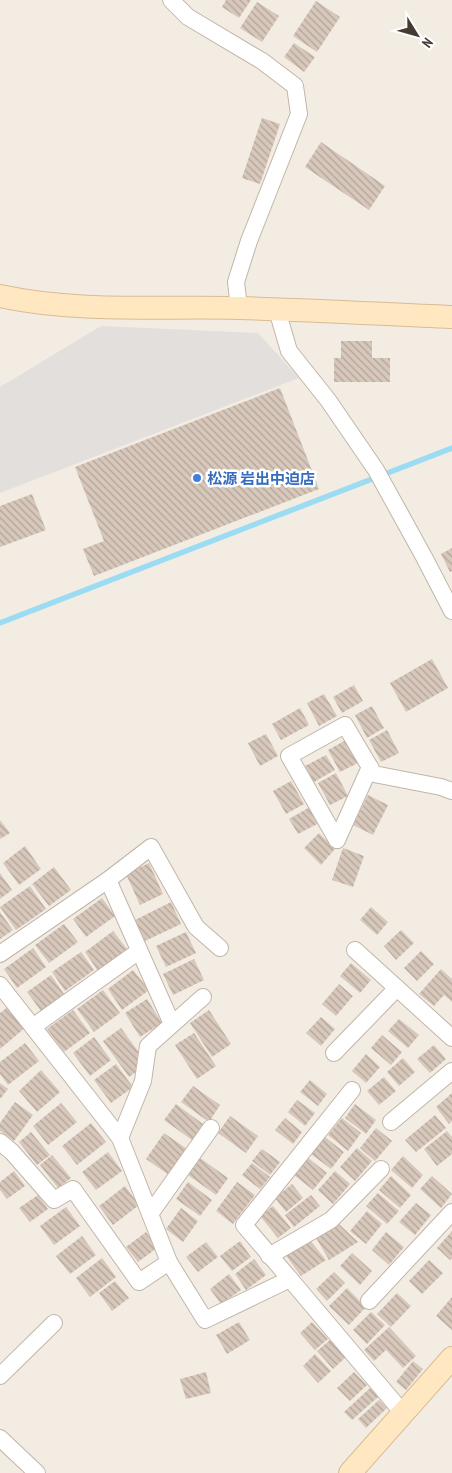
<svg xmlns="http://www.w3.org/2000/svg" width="452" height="1473" font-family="'PT Sans Narrow','Noto Sans JP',sans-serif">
<defs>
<pattern id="building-back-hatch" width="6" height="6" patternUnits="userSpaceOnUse" patternTransform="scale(1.25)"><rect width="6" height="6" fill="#d8c8bb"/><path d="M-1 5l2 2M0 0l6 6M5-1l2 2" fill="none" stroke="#b1a499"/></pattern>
</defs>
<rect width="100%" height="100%" fill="#f3ece3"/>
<polygon fill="#e3dfdc" points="101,326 258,333 299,378 0,493 0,387"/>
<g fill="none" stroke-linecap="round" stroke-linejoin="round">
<polyline stroke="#9cdcf3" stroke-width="5.5" points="0,623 452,448"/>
</g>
<g fill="url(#building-back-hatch)">
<polygon points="226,0 251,0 239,18 222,7"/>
<polygon points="316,1 340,17 317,52 293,36"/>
<polygon points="257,2 279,16 262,42 240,28"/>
<polygon points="294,43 315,57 304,72 284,57"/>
<polygon points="262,118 280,124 260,184 242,178"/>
<polygon points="321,142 385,186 369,210 305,167"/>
<polygon points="341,341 372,341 372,358 390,358 390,382 334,382 334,358 341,358"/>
<polygon points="280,388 319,489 94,576 83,549 104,541 75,467"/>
<polygon points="32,494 46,530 0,547 0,506"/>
<polygon points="452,548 452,571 450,572 441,554"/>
<polygon points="432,659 448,688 406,712 390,683"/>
<polygon points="354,685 363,701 342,713 333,697"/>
<polygon points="324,694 337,716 319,726 307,703"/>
<polygon points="372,706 384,728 367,738 355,715"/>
<polygon points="300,708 309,725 281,740 272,724"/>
<polygon points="387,730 399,753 381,762 369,740"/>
<polygon points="266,734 278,756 260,766 248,743"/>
<polygon points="346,740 358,763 340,772 328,750"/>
<polygon points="326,755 335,770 314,782 305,766"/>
<polygon points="336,773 348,796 330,805 318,783"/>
<polygon points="291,781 304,804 286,814 273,791"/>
<polygon points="368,795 388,805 373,835 353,825"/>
<polygon points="310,807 319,823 298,834 289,819"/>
<polygon points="0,820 10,833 0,839"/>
<polygon points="319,833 335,849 321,865 304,848"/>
<polygon points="25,846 41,869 19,885 3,863"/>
<polygon points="343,848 364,856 353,887 332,880"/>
<polygon points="149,863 163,894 140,905 126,874"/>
<polygon points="54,867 71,890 49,906 32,884"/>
<polygon points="0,873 12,890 0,899"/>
<polygon points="30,886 46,909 16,930 0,907"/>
<polygon points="102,898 115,916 86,937 73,919"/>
<polygon points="171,902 181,924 145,941 135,920"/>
<polygon points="371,907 388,922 377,935 360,920"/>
<polygon points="0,912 13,930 0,939"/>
<polygon points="64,924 78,942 49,963 35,945"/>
<polygon points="401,930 414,943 396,960 384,946"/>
<polygon points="113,931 127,949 98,971 85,952"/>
<polygon points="186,932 196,953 166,967 156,946"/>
<polygon points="33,948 46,967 17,988 4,969"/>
<polygon points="421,951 434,964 417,981 404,968"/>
<polygon points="81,952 94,970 65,991 52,972"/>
<polygon points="194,959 204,980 173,995 163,974"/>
<polygon points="351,963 371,980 360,993 340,976"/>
<polygon points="441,969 452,979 452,1002 444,995 434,1006 419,994"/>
<polygon points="133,970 149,990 122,1010 108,989"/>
<polygon points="51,975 64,994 41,1011 27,992"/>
<polygon points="339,984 353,996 336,1016 322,1004"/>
<polygon points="103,990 120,1013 94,1032 77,1009"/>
<polygon points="147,999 162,1023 140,1037 125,1013"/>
<polygon points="9,1006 26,1027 0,1049 0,1013"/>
<polygon points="73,1010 90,1033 64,1052 47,1029"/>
<polygon points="209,1010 231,1044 212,1057 190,1023"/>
<polygon points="321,1017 335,1029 321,1046 306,1033"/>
<polygon points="399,1019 419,1035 408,1048 388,1031"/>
<polygon points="121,1028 138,1051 136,1072 129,1077 103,1041"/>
<polygon points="194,1033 216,1066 197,1079 175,1045"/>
<polygon points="382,1035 402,1052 391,1065 371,1048"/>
<polygon points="94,1037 111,1060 90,1076 73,1053"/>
<polygon points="25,1043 39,1061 8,1085 0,1074 0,1062"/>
<polygon points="434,1045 446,1059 430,1073 417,1059"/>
<polygon points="366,1054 380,1067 366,1083 352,1071"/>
<polygon points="403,1058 415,1072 399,1086 387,1072"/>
<polygon points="116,1064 133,1087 111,1103 94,1080"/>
<polygon points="41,1070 60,1092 37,1112 19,1091"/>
<polygon points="384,1077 396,1091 379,1105 367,1091"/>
<polygon points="310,1080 327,1094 318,1106 300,1092"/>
<polygon points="0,1083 8,1089 0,1099"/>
<polygon points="193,1086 220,1105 209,1122 181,1102"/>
<polygon points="452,1093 452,1121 449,1124 436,1107"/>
<polygon points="297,1100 315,1113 305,1126 288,1112"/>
<polygon points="15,1102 33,1115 14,1141 0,1131 0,1123"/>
<polygon points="61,1103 77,1122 48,1145 33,1126"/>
<polygon points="176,1104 203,1124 192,1140 164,1120"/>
<polygon points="355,1104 376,1120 366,1134 345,1118"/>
<polygon points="435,1115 446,1128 416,1152 405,1140"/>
<polygon points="230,1116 258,1136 246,1153 218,1133"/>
<polygon points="285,1118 302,1132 293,1144 275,1130"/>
<polygon points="342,1118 361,1133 348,1151 328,1135"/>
<polygon points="91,1123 106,1142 77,1165 62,1146"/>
<polygon points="376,1128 392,1141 375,1161 360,1148"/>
<polygon points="447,1131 452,1137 452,1154 437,1166 424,1149"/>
<polygon points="31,1132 50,1155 37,1165 19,1142"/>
<polygon points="164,1133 187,1149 169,1175 146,1159"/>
<polygon points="325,1137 344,1152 331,1169 311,1154"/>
<polygon points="357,1148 372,1161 355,1181 340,1167"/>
<polygon points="262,1149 280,1162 270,1175 252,1161"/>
<polygon points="108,1152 122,1171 96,1190 82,1172"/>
<polygon points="52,1155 71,1178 58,1188 40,1165"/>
<polygon points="403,1156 423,1175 412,1188 391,1170"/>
<polygon points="307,1157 327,1173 313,1190 294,1175"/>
<polygon points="200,1158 228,1178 216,1195 188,1175"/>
<polygon points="252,1163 270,1177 260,1189 242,1175"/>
<polygon points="14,1171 25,1186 7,1199 0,1190 0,1182"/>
<polygon points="335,1171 350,1184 333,1204 318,1190"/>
<polygon points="391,1176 411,1195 400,1208 379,1190"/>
<polygon points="432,1176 452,1194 441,1208 420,1189"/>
<polygon points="188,1182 212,1200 200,1216 176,1199"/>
<polygon points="237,1182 255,1195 233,1224 216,1211"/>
<polygon points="292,1184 303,1198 286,1212 275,1198"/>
<polygon points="125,1186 139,1205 113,1225 99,1206"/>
<polygon points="378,1193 399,1211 387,1224 366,1206"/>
<polygon points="38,1195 48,1209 30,1222 19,1208"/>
<polygon points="311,1195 320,1206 294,1227 285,1215"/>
<polygon points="416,1203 431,1215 415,1235 399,1222"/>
<polygon points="273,1206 291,1228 278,1238 260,1216"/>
<polygon points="66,1207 80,1226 54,1245 40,1226"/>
<polygon points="181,1208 198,1221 183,1242 166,1229"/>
<polygon points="367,1211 382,1224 366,1244 350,1231"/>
<polygon points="339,1224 358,1242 329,1260 316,1238"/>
<polygon points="452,1231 452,1259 450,1260 437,1248"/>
<polygon points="146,1232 157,1248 138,1262 126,1247"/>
<polygon points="386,1232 404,1247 389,1265 372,1250"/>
<polygon points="82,1236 96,1255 70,1274 56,1256"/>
<polygon points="309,1239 326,1260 301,1276 284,1253"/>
<polygon points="240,1241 251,1257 232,1271 220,1256"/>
<polygon points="206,1242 218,1257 198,1272 186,1257"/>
<polygon points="352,1253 372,1271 360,1285 340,1266"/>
<polygon points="102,1258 116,1277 90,1297 76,1278"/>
<polygon points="254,1259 266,1275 246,1290 235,1274"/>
<polygon points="429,1260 443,1273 422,1294 409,1281"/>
<polygon points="334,1272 345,1283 327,1301 316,1289"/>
<polygon points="229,1274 241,1290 221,1304 210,1289"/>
<polygon points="115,1281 129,1298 112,1311 99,1293"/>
<polygon points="347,1288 366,1307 349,1325 329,1306"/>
<polygon points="397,1293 411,1306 391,1327 377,1314"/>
<polygon points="452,1297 452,1330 436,1316"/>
<polygon points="371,1312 385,1325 367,1344 353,1330"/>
<polygon points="239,1322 250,1340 227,1354 216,1335"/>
<polygon points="312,1322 328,1339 315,1350 300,1333"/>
<polygon points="389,1327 416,1356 403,1368 386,1350 374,1361 364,1350"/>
<polygon points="330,1340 346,1357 333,1369 317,1351"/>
<polygon points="315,1354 331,1371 318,1383 303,1366"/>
<polygon points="413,1361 423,1369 406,1390 396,1382"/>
<polygon points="206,1372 211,1393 186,1399 180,1379"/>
<polygon points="354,1372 367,1385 350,1401 337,1388"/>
<polygon points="370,1388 378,1397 352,1420 344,1412"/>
<polygon points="379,1400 387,1408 366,1428 358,1419"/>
</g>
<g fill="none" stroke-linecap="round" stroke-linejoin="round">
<defs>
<g id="street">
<polyline points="171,0 188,17 262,61 295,86 299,114 249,241 236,282 239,308"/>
<polyline points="277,310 289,351 328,400 376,470 424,557 452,611"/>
<polyline points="337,840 289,756 345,725 374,774 441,787 452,791"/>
<polyline points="337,840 370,767"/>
<polyline points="355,950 452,1038"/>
<polyline points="0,954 108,880"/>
<polyline points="0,985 120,1138 169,1262 205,1320 290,1279 403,1413"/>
<polyline points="172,1024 108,880 151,847 196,927 220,948"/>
<polyline points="34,1026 139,951"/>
<polyline points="334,1053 397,988"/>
<polyline points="391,1122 452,1071"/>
<polyline points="120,1138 143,1081 148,1046 203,997"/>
<polyline points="0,1142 12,1152 54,1200 73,1189 139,1282 169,1262"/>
<polyline points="150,1214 211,1128"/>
<polyline points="269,1256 331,1220 381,1169"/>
<polyline points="290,1279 244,1225 352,1090"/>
<polyline points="369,1301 452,1212"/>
<polyline points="0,1376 54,1323"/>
<polyline points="0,1438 37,1473"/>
</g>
<g id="secondary">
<path d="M0,296c78,17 160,10 239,12 71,2 142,6 213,9"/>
<polyline points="350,1473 452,1358"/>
</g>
</defs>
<use href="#street" stroke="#c1b5a9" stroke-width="18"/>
<use href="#secondary" stroke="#d8bc93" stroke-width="24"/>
<use href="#street" stroke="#fff" stroke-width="16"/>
<use href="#secondary" stroke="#ffe7c1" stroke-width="22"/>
</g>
<circle fill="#3f7fe0" stroke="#fff" stroke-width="2" cx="197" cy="478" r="5"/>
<g text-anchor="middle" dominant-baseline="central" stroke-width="5" stroke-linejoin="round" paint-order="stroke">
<g font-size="15" font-weight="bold" fill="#366cbe" stroke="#fff" text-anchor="start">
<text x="207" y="478">松源 岩出中迫店</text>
</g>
</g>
<g transform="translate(417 35) rotate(127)" stroke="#ffffff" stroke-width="4" paint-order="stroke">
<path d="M0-4L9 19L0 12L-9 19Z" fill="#453b33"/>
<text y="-8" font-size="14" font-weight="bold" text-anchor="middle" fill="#453b33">N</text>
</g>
</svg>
